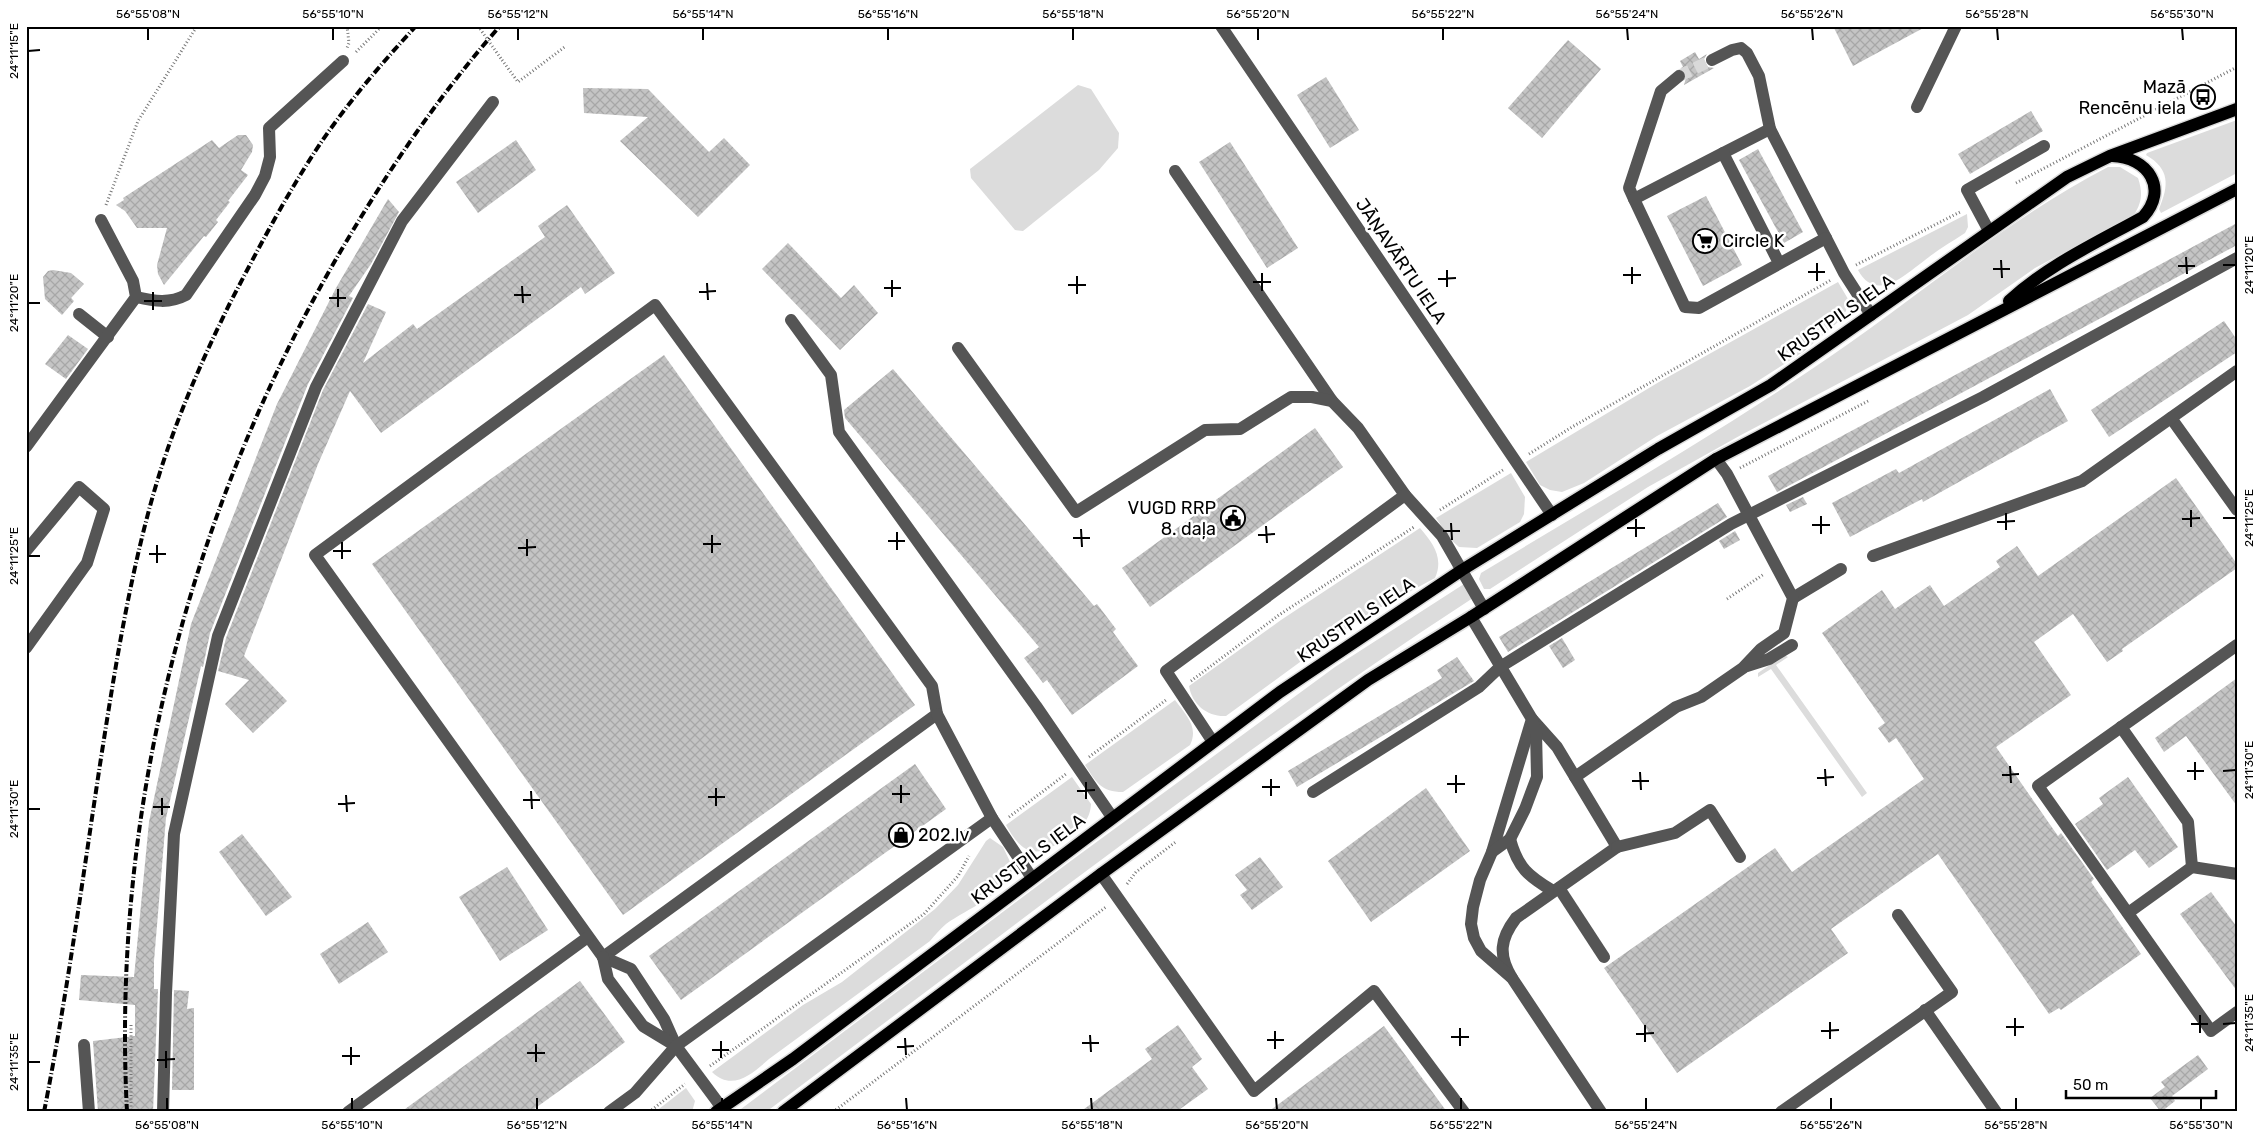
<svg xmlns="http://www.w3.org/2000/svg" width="2263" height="1138" font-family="Rubik,sans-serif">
<defs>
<pattern id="building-cross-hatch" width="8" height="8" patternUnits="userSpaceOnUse" patternTransform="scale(1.25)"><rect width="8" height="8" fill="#c4c4c4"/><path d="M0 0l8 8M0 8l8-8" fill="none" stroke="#a7a7a7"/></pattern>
</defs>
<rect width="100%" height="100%" fill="#fff"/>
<g fill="#dcdcdc">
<polygon points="1078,85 1091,89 1119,133 1118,148 1099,170 1023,231 1015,230 971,178 970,169"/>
<path d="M2237,120v53l-76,40 -2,-4c10,-24 11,-40 -13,-54l1,-2z"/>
<path d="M2108,167h12l18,11c5,15 4,24 -4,37l-99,53 -67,47 -227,120 -93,52 -158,102h-6l-5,-10 2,-6c109,-66 220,-130 325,-200 102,-67 194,-150 302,-206z"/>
<path d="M1967,214l1,13 -3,6c-12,8 -25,15 -36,24 -21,15 -52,48 -71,13z"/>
<polygon points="1838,282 1848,299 1846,311 1838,322 1803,352 1750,386 1657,436 1584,483 1562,492 1550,490 1540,485 1526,462 1659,382"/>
<polygon points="1511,473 1525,497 1524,514 1520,522 1477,548 1459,547 1450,539 1436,518"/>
<path d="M1420,528c13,15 24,30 15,50l-63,34 -46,31 -100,73c-18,1 -34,-11 -37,-30l92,-66z"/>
<path d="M1464,584l9,14c-244,159 -474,340 -707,514h-29l331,-249 267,-196z"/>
<polygon points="1784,655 1788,657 1776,665 1867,793 1862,797 1771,669 1758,677 1758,673"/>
<path d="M1175,700c11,15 24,27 15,45l-67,47c-22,0 -27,-10 -38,-27z"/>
<path d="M1072,777l19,27c-1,18 -11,23 -24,33 -28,21 -43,21 -61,-12z"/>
<path d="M990,838l13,9 10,21c-9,28 -45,40 -67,56 -6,5 -11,11 -16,17l-161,118c-17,15 -37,33 -57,13l91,-67 39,-23 93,-73 23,-24 28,-44z"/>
<polygon points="686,1088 695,1101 692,1112 655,1112"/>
</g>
<g fill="url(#building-cross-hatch)">
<polygon points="1833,26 1927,26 1853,66"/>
<polygon points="1568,40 1601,69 1542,138 1508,108"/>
<polygon points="1695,52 1699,59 1707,54 1704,59 1705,63 1708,67 1714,68 1684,85 1687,74 1681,68 1683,67 1680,61"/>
<polygon points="1326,77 1359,130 1330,148 1297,95"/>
<polygon points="583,88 648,89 709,152 724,138 750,165 698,217 620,141 648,117 584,113"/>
<polygon points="2031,111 2043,131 1970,174 1958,154"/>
<polygon points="238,135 246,135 253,145 252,152 241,170 248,175 228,201 230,202 216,220 218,222 206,237 204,236 164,285 158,274 157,265 167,228 137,228 125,211 116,205 124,200 123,198 212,140 219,148"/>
<polygon points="516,140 536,170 478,213 456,182"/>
<polygon points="1230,142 1298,248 1267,268 1199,162"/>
<polygon points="1758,149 1803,232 1784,243 1739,160"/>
<polygon points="1706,196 1742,265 1703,286 1667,216"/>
<polygon points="388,199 399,212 371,264 349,296 353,298 308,384 210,633 203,667 201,666 166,818 154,961 154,989 158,989 153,1112 98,1112 93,1041 135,1036 135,1005 79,1000 81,975 134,977 149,822 191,624 277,404 336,288"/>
<polygon points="567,205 615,273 585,294 581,287 381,433 350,391 318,464 244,656 287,701 253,733 225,704 249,680 218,671 226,638 323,390 368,304 386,312 363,363 413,324 417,329 545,237 538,226"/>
<polygon points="2237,223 2237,245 1777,492 1768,476"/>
<polygon points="788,243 841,298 854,285 878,313 840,350 762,269"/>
<polygon points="53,270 71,273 84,284 71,298 74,301 62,315 45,299 43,277 48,271"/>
<polygon points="2224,321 2237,340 2237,352 2109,437 2091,410"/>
<polygon points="68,335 88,349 66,379 45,364"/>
<polygon points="664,355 915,705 623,915 372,564"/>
<polygon points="893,369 1094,606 1097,604 1116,629 1113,632 1138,666 1072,715 1047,680 1043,683 1024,658 1039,647 845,418 844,410"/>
<polygon points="2050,389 2068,421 1923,502 1922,499 1850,537 1832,503 1896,469 1899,473"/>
<polygon points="1315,428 1343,467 1150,607 1122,568"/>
<polygon points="2176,478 2237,564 2237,568 2122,649 2123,651 2107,662 2073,614 2034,642 2071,695 1996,747 2058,836 2061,833 2094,879 2091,882 2141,954 2061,1010 2059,1008 2049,1014 1938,854 1831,929 1848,953 1677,1073 1604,968 1775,848 1792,872 1924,779 1896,738 1889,743 1878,728 1885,723 1822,633 1882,590 1895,609 1930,585 1944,606 2000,567 1996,561 2017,546 2038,576"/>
<polygon points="1803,497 1807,504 1790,512 1786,505"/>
<polygon points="1718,503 1727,517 1508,652 1499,637"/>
<polygon points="1735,531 1740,540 1724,549 1719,541"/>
<polygon points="1562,638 1575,660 1563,668 1549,646"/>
<polygon points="1457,657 1474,681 1297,787 1288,771 1442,678 1437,670"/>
<polygon points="2237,678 2237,806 2186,736 2164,752 2155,738"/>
<polygon points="915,764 946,809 681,1000 649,956"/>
<polygon points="2128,777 2178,847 2149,868 2135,850 2107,870 2075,824 2103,804 2099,798"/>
<polygon points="1426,788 1470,851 1371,922 1328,861"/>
<polygon points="242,834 292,897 266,916 219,852"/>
<polygon points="1260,857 1283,887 1252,910 1240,895 1247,890 1235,875"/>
<polygon points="507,867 548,930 500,961 459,897"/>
<polygon points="2211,892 2237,927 2237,991 2180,914"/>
<polygon points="368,922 388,952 339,984 320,954"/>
<polygon points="580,981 625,1042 595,1065 530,1112 401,1112"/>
<polygon points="174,990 189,991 187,1009 194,1008 194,1090 172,1090"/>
<polygon points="1178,1025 1202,1059 1192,1067 1208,1089 1176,1112 1080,1112 1152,1059 1145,1049"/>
<polygon points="1384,1026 1447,1112 1268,1112"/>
<polygon points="2198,1055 2208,1069 2172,1096 2175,1101 2161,1112 2150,1098 2165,1087 2161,1082"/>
</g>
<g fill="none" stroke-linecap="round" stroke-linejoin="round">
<polyline stroke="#d9d9d9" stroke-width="12" stroke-dasharray="12 6" stroke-linecap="butt" points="1679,76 1712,60"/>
<defs>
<g id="major">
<path d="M2009,301c39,-36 87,-58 134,-84 26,-28 5,-60 -31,-61"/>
<polyline points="716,1112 793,1059 1280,692 1462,570 1658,449 1771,385 2067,177 2110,156 2237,109"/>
<polyline points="783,1112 1101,874 1368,680 1471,617 1716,459 2237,189"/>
</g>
</defs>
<use href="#major" stroke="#dbdbdb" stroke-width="15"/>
<g stroke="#777" stroke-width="3" stroke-dasharray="1 2.5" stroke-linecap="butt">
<polyline points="347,26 349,43 347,48"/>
<polyline points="356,52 382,26"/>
<polyline points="502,60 518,82 566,46"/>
<polyline points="2016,183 2237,67"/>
<polyline points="106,205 138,121 197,26"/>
<polyline points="1856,265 1962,211"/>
<polyline points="1529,454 1572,427 1831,280"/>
<polyline points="1740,468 1870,400"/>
<polyline points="1440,510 1503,470"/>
<polyline points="1727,599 1764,574"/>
<polyline points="1191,681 1279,615 1414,527"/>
<polyline points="1089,757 1166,700"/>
<polyline points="1009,817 1066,774"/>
<polyline points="1127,884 1136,872 1177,841"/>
<polyline points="131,1025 131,1112"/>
<polyline points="710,1066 924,914 958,876 969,856"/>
<polyline points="649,1112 685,1084"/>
<polyline points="833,1112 1106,907"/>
</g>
<g stroke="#555" stroke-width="12">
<polyline points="1221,26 1552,515"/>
<polyline points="1712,60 1732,50 1741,48 1747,53 1759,76 1770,129 1844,273 1871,315"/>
<polyline points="1917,107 1956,26"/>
<polyline points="1723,153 1770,129"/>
<polyline points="1175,171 1332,401"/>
<polyline points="1634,199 1629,188 1661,91 1679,76"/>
<polyline points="1989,231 1967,190 2044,146"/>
<polyline points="1779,263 1723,153 1634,199 1685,307 1699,308 1826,238"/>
<path d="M136,297c18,4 33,7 50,-2l69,-100 10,-19 5,-19 -1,-29 74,-67"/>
<polygon points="655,305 932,686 937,714 603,957 315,555"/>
<polyline points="79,314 108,337"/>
<polyline points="791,320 831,375 839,432 1036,706 1112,817"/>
<polyline points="958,348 1076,512 1205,430 1240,429 1291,397 1312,397 1332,401 1358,428 1405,495"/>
<polyline points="2171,418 2237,510"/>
<polyline points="26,447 136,297 133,281 101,220"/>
<polyline points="26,551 79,487 104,509 87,563 26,648"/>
<polyline points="1873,556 2082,481 2237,371"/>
<polyline points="1793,598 1841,569"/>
<path d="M1471,617l61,102 25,28 60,100 -101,71c-16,21 -18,37 -4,60"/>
<polyline points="2237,645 2038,786 2211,1031 2237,1012"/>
<polyline points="1747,666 1769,659 1792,645"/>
<polyline points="937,714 992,818 1032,878"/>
<polyline points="1532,719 1492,852 1480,880 1473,907 1471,924 1474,938 1481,951 1512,978 1601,1112"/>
<polyline points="2121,727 2188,822 2192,867"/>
<polyline points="1213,742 1166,671 1405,495 1442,536 1484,609"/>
<polyline points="1575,777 1676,707 1701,697 1743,668 1761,649 1784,633 1793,598 1727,474 1716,459"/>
<polyline points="1313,792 1479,687 1500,667 1731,524 1983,397 2237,258"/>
<path d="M1510,839c8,29 18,37 43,52"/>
<polyline points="1617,847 1675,833 1710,810 1740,857"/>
<polyline points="1492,852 1510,839 1525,809 1537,777 1536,731 1532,720"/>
<polyline points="1101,874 1254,1091 1374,991 1464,1112"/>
<polyline points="1559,888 1604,957"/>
<polyline points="2128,913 2192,867 2237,874"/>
<polyline points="603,957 631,969 664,1019 676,1046 722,1108"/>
<polyline points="603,957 608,979 643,1026 676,1046"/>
<polyline points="1925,1010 1996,1112"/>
<polyline points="84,1045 89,1112"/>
<polyline points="163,1112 166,993 174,834 218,636 316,387 402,221 493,102"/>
<polyline points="348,1112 588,937"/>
<polyline points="609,1112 635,1093 676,1046 992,818"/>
<polyline points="1781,1112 1952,992 1898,915"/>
</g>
<use href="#major" stroke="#000" stroke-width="12"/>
<g stroke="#000" stroke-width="4" stroke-dasharray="8 2.5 1 2.5" stroke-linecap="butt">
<path d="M44,1112c23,-117 39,-236 57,-354 13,-83 26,-166 48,-248 19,-72 48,-140 81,-207 27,-52 54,-104 86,-153 29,-44 64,-85 100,-124"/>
<path d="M127,1112c-16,-305 64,-608 219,-870 45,-76 95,-149 154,-216"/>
</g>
<polyline stroke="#777" stroke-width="3" stroke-dasharray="1 2.5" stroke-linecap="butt" points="478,26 502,60"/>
</g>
<path fill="none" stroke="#000" stroke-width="2" d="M148,28v12M333,28v12M518,28v12M703,28v12M888,28v12M1073,28v12M1258,28v12M1443,28v12M1627,28l1,12M1812,28l1,12M1997,28l1,12M2182,28l1,12M28,51l12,-1M2186,257l1,17M2001,260l1,18M1817,263v18M2223,265h13M2178,266h17M1632,267v17M1993,269h17M1447,270v17M1808,272h17M1262,273v18M1623,275h18M1077,276v18M1438,279l18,-1M892,280v17M1253,282h18M707,283l1,17M1068,285h18M522,286l1,17M884,288h17M338,289v18M153,292v18M699,292l17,-1M514,295h17M329,298h17M144,301h18M28,303h12M2191,510v17M2006,513v17M1821,516v18M2223,518h13M1636,519v18M2182,519l18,-1M1997,522l18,-1M1451,523l1,17M1812,525h18M1266,526l1,17M1627,528h18M1081,529l1,18M1443,531h17M897,532v18M712,535v18M1258,535l17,-1M1073,538h17M527,539v17M888,541h17M342,542v17M703,544h18M157,545v18M518,548l18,-1M333,551h18M149,554h17M28,556h12M2195,762v18M2010,766l1,17M1825,769l1,17M2187,771h17M2223,771l13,-1M1640,772l1,18M1456,775v18M2002,775l17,-1M1817,778l17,-1M1271,779v17M1632,781h17M1086,782v17M1447,784h18M901,785v18M1262,787h18M716,788v18M531,791l1,18M1077,791l18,-1M892,794h18M346,795l1,17M708,797h17M162,798v17M523,800h17M338,804l17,-1M153,807h17M28,809h12M2200,1015v18M2015,1018v18M1830,1022v17M2191,1024h17M2223,1024l13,-1M1645,1025v17M2006,1027h18M1460,1028v18M1275,1031v18M1821,1031l18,-1M1636,1034l18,-1M1090,1035l1,17M1451,1037h18M905,1038l1,17M1267,1040h17M721,1041v17M1082,1043h17M536,1044v18M351,1047v18M897,1047l17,-1M712,1050h17M166,1051v17M527,1053h18M342,1056h18M157,1060l18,-1M28,1062h12M167,1098v12M352,1098v12M537,1098v12M722,1098v12M906,1098l1,12M1091,1098l1,12M1276,1098l1,12M1461,1098v12M1646,1098v12M1831,1098v12M2016,1098v12M2201,1098v12"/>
<defs>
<symbol id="bus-ring" viewBox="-11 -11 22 22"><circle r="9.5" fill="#fff" stroke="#000" stroke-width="1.5"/><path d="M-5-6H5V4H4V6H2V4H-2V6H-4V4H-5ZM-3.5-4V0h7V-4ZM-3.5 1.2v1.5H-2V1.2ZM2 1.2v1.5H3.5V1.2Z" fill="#000"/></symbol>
<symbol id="supermarket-ring" viewBox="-11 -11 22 22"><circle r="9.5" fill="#fff" stroke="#000" stroke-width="1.5"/><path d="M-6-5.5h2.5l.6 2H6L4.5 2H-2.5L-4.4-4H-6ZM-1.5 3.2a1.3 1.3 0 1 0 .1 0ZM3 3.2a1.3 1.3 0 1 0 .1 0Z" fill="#000"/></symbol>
<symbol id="civic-ring" viewBox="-11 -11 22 22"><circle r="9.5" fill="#fff" stroke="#000" stroke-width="1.5"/><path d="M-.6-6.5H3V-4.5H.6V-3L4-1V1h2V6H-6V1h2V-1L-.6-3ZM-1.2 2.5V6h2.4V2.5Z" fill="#000"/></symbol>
<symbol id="shop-ring" viewBox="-11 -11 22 22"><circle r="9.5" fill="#fff" stroke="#000" stroke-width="1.5"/><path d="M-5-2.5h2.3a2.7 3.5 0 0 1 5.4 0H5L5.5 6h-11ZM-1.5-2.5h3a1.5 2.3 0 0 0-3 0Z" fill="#000"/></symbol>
</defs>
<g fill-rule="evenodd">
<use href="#bus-ring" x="2189" y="83" width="28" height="28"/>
<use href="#supermarket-ring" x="1691" y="227" width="28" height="28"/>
<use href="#civic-ring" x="1219" y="504" width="28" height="28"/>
<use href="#shop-ring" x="887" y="821" width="28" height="28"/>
</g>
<g text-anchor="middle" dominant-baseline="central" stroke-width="5" stroke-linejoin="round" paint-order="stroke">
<g font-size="18" fill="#000" stroke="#fff" text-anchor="end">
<text x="2186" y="87">Mazā<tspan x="2186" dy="21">Rencēnu iela</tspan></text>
<text x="1722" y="241" text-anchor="start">Circle K</text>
<text x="1216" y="508">VUGD RRP<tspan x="1216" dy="21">8. daļa</tspan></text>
<text x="918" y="835" text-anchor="start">202.lv</text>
</g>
<g font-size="18" fill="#000" stroke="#fff">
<text transform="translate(1401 261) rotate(56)">JĀŅAVĀRTU IELA</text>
<text transform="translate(1836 318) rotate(-35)">KRUSTPILS IELA</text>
<text transform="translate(1356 620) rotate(-34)">KRUSTPILS IELA</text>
<text transform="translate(1028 859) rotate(-37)">KRUSTPILS IELA</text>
</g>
</g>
<rect width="2263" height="1138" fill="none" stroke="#ffffff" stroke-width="55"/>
<path d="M2066 1090v8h150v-8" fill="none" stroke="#000000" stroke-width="2.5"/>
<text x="2073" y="1090" font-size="15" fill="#000000" stroke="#ffffff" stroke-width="4" paint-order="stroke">50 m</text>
<rect x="28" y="28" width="2208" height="1082" fill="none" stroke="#000" stroke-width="2"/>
<g font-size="12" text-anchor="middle" fill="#000">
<text x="148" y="18">56°55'08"N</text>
<text x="333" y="18">56°55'10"N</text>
<text x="518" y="18">56°55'12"N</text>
<text x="703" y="18">56°55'14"N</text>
<text x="888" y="18">56°55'16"N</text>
<text x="1073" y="18">56°55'18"N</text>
<text x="1258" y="18">56°55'20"N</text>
<text x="1443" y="18">56°55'22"N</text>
<text x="1627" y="18">56°55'24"N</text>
<text x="1812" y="18">56°55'26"N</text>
<text x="1997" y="18">56°55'28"N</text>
<text x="2182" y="18">56°55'30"N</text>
<text transform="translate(14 51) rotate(-90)" y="4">24°11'15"E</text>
<text transform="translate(2249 265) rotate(-90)" y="4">24°11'20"E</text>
<text transform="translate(14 303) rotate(-90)" y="4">24°11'20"E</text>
<text transform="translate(2249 518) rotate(-90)" y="4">24°11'25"E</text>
<text transform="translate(14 556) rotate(-90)" y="4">24°11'25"E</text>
<text transform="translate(2249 770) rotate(-90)" y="4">24°11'30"E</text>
<text transform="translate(14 809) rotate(-90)" y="4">24°11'30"E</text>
<text transform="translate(2249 1023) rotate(-90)" y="4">24°11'35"E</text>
<text transform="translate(14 1062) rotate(-90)" y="4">24°11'35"E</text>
<text x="167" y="1129">56°55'08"N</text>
<text x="352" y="1129">56°55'10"N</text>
<text x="537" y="1129">56°55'12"N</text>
<text x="722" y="1129">56°55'14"N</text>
<text x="907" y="1129">56°55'16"N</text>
<text x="1092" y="1129">56°55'18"N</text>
<text x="1277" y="1129">56°55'20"N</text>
<text x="1461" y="1129">56°55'22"N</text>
<text x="1646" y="1129">56°55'24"N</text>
<text x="1831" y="1129">56°55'26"N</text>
<text x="2016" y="1129">56°55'28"N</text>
<text x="2201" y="1129">56°55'30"N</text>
</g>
</svg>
